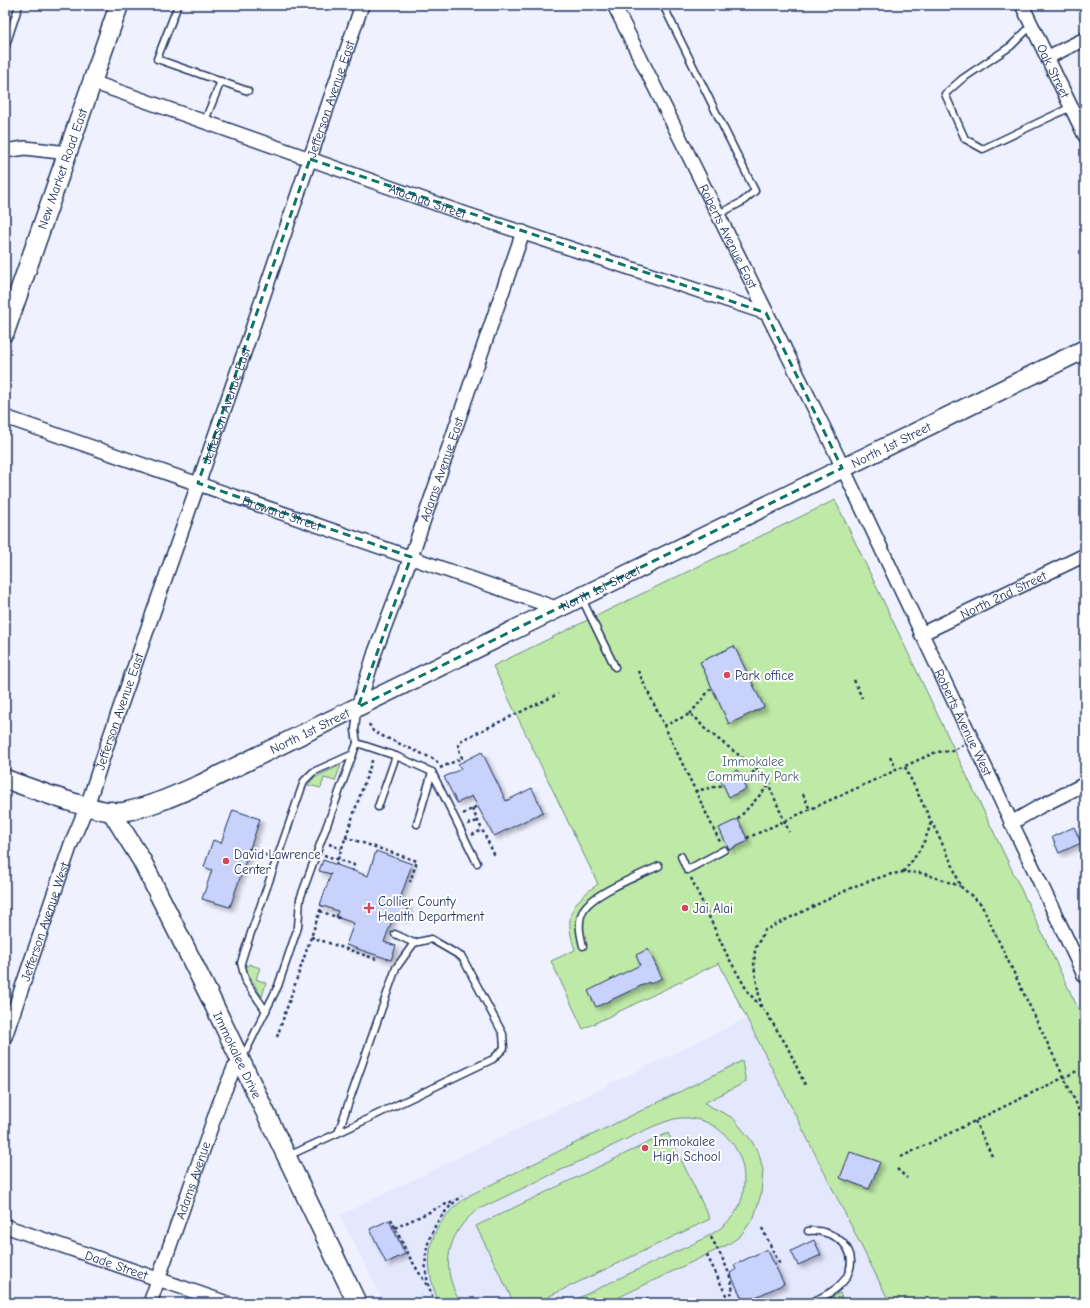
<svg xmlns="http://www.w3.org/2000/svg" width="1090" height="1308" font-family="'Comic Neue',sans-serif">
<defs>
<filter id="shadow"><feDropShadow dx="3.5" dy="3.5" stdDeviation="2" flood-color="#0004"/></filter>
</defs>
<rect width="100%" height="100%" fill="#eff2fe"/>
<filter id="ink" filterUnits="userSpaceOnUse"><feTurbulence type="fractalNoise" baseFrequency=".025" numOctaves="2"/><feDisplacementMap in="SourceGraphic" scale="8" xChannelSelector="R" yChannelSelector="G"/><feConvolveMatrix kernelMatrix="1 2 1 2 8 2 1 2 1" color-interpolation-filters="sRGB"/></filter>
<g filter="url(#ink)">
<polygon fill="#e4e8fd" points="746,1018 890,1303 384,1303 340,1215"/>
<g fill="#bfe9a6" stroke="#6d8c82">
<path d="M835,500l250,523v280h-195l-171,-340 -136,66 -32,-68 24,-11c-11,-34 -5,-46 23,-66l-105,-218z"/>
<polygon points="341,765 335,781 324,778 321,788 308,785 314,778"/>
<polygon points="249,964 260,968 256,979 266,983 262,997 245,969"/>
<path d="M742,1061l4,21 -42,21 29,15 18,22 8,14 4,16 -2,24 -7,23 -10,14 -5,6 -12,8 -120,58h-39c33,-16 66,-32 99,-47 22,-11 50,-20 65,-39 9,-10 12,-23 12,-36 1,-34 -28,-66 -64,-63 -9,1 -17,5 -26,8l-175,83c-25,17 -37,46 -27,75 2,6 5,14 9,19h-22c-19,-45 -11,-80 31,-108z"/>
<polygon points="668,1133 710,1219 535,1303 514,1303 476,1226"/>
<polygon points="840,1293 844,1303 820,1303"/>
</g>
<g fill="#c9d2fa" stroke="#1b2f5e" filter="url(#shadow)">
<polygon points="734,646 764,707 729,724 700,662"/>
<polygon points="482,752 506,801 532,788 543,812 494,836 472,796 457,803 444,777 461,769 458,764"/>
<polygon points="737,770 746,789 729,797 720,778"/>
<polygon points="233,810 260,819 230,907 202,899 212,870 204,867 213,840 221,843"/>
<polygon points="738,819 748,841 729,850 719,828"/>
<polygon points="1074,827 1081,843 1059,853 1052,837"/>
<polygon points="376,851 412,864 399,902 409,905 404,919 394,915 384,942 396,946 391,960 346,945 354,923 336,917 338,911 320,905 331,874 319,871 323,860 368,876"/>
<polygon points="648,949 662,978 650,984 649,982 596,1007 588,991 640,965 636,955"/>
<polygon points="850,1152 880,1162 869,1189 840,1178"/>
<polygon points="389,1220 405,1254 386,1263 370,1229"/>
<polygon points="814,1240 821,1255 798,1265 791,1251"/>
<polygon points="767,1249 784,1284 749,1300 749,1298 743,1301 730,1273 736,1270 734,1265"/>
</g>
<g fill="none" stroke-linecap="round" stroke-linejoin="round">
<defs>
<g id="lane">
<polyline points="178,5 157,59 248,91"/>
<polyline points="663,5 755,191 742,202 717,215"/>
<polyline points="1032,25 1011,46 962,79 945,94 965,139 983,149 1071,107"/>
<polyline points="5,48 19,5"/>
<polyline points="204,123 221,81"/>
<polyline points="582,599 615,667"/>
<polyline points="357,743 396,756 378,807"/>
<polyline points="396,756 432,772 417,824"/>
<polyline points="432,772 477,863"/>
<polyline points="681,856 687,870 724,850"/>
<polyline points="395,934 414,943"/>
<path d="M583,946c-3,-12 -6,-25 1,-37 10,-16 56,-34 75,-43"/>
<polyline points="266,1011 246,982 241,963 245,950 304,781 313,772 353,754"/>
<polyline points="243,1057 278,986 298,927 300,899 357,743 355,730 357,710"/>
<polyline points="288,1156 338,1133 396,968 414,943 431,939 462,957 503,1034 504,1048 493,1059 338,1133"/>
<path d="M808,1231c5,0 11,-1 15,1 21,5 35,23 24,44 -7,13 -24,21 -37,27"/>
</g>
<g id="street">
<path id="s1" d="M614,5l209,421 262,551"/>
<path id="s2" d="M1022,5l63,131"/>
<polyline points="1048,57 1085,39"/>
<path id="s3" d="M92,82l362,128 312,103"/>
<polyline points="5,151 25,148 68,153"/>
<path id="s4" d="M5,417l554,192"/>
<path id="s5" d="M921,634l164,-79"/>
<path id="s6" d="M358,707l17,-55 36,-95 112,-325"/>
<polyline points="1011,823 1039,807 1085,784"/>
<path id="s7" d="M5,1037l66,-193 16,-38 21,-64 138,-395 116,-342"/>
<path id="s8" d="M5,1226l222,77"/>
<path id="s9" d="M150,1303l69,-199 15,-36 7,-7"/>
</g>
<g id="secondary">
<path id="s10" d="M5,332l114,-327"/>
<path id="s11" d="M5,779c25,9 95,36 118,33 27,-5 53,-17 78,-28l884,-435"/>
<path id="s12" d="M111,811l31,50 69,138 146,304"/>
</g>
</defs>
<use href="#lane" stroke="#1b2f5e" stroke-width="9"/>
<use href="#street" stroke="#1b2f5e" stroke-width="16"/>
<use href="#secondary" stroke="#1b2f5e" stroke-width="21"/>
<g stroke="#1b2f5e" stroke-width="2.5" stroke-dasharray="3 3" stroke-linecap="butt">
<polyline points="638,671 720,842"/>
<polyline points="854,680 862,698"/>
<polyline points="690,714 712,687"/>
<polyline points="369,724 373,731 380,735 436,760 438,764"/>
<polyline points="664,726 690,714 696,718 704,728 758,770 769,785 789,832"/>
<polyline points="890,757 897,771"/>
<polyline points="905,767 953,866 960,886 981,904 1077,1105 1085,1132"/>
<polyline points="440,768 462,758 458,747 462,740 558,694"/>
<polyline points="741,778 758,770"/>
<polyline points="695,791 724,785"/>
<polyline points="803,794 810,810"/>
<polyline points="472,809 495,856"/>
<polyline points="463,814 477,806"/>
<polyline points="738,819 771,783"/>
<polyline points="468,824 478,821"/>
<polyline points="472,835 482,830"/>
<polyline points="345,837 417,861 410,882"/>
<polyline points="747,838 936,752 952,751 963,745"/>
<polyline points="329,844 341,849"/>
<polyline points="248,849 269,856"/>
<polyline points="324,855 354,865 352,871"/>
<polyline points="336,865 373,758"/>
<path d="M903,872c15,-18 22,-28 28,-50"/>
<polyline points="691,878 727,955 748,992 767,1014 787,1046 806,1087"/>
<polyline points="320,911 342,919"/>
<polyline points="311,937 376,959"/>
<polyline points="761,1007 754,966 755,949 765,930 855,886 887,875 903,872 922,873 960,886"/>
<polyline points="277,1037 322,905"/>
<polyline points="975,1121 992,1156"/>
<polyline points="901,1157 1077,1071"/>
<polyline points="897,1169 907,1178"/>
<polyline points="391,1219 407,1253 428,1287"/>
<polyline points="395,1228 455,1200"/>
<polyline points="762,1228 779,1263 775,1264"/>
<path d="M707,1255l19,40 6,-2c3,-15 -15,-45 -23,-59"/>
<polyline points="647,1297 650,1303"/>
<path d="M435,1303c-19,-42 -9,-79 27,-107"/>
</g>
<use href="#lane" stroke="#fff" stroke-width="6"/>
<use href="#street" stroke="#fff" stroke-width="13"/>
<use href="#secondary" stroke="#fff" stroke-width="18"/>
</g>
</g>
<path fill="none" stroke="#0f766e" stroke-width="3" stroke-dasharray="8 5" stroke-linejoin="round" d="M310,159l456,154 76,155 -484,239 53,-150 -213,-74z"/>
<g fill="#d1495b" stroke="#fff" stroke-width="1.5">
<circle cx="727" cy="675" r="4"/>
<circle cx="226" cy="861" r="4"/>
<path d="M367 902h4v4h4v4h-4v4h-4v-4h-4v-4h4z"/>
<circle cx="685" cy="908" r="4"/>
<circle cx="645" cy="1148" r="4"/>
</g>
<g text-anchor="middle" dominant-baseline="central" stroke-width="4" stroke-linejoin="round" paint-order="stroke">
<g font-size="13" fill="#1b2f5e" stroke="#fff">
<text stroke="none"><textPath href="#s2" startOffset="73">Oak Street</textPath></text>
<text stroke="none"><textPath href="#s7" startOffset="993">Jefferson Avenue East</textPath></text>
<text stroke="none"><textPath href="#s10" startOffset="173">New Market Road East</textPath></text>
<text stroke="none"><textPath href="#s3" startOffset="356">Alachua Street</textPath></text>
<text stroke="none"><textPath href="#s1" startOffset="258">Roberts Avenue East</textPath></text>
<text stroke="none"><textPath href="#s7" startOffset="669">Jefferson Avenue East</textPath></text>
<text stroke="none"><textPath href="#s11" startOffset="975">North 1st Street</textPath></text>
<text stroke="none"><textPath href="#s6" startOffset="252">Adams Avenue East</textPath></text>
<text stroke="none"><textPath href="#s4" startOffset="293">Broward Street</textPath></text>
<text stroke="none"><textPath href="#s11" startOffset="651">North 1st Street</textPath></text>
<text stroke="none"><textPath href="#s5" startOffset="91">North 2nd Street</textPath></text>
<text stroke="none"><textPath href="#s7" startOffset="345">Jefferson Avenue East</textPath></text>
<text stroke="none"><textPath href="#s1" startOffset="798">Roberts Avenue West</textPath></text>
<text stroke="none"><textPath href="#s11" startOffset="327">North 1st Street</textPath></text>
<text stroke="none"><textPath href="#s7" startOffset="122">Jefferson Avenue West</textPath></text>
<text stroke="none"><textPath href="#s12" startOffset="275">Immokalee Drive</textPath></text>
<text stroke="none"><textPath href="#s9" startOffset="130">Adams Avenue</textPath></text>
<text stroke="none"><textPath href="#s8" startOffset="118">Dade Street</textPath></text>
</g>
<g font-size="13" fill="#1b2f5e" stroke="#fff" text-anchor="start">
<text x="735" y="675">Park office</text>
<text x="234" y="854">David Lawrence<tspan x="234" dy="15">Center</tspan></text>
<text x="378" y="901">Collier County<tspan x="378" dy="15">Health Department</tspan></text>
<text x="693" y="908">Jai Alai</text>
<text x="653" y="1141">Immokalee<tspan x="653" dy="15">High School</tspan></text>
</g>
<g font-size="13" fill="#445e70" stroke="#fff">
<text x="753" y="761">Immokalee<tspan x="753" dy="15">Community Park</tspan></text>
</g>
</g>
<rect width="1090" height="1308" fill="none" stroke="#fff" stroke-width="20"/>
<rect x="10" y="10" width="1070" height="1288" fill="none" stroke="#1b2f5e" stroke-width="1.5" filter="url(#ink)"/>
</svg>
